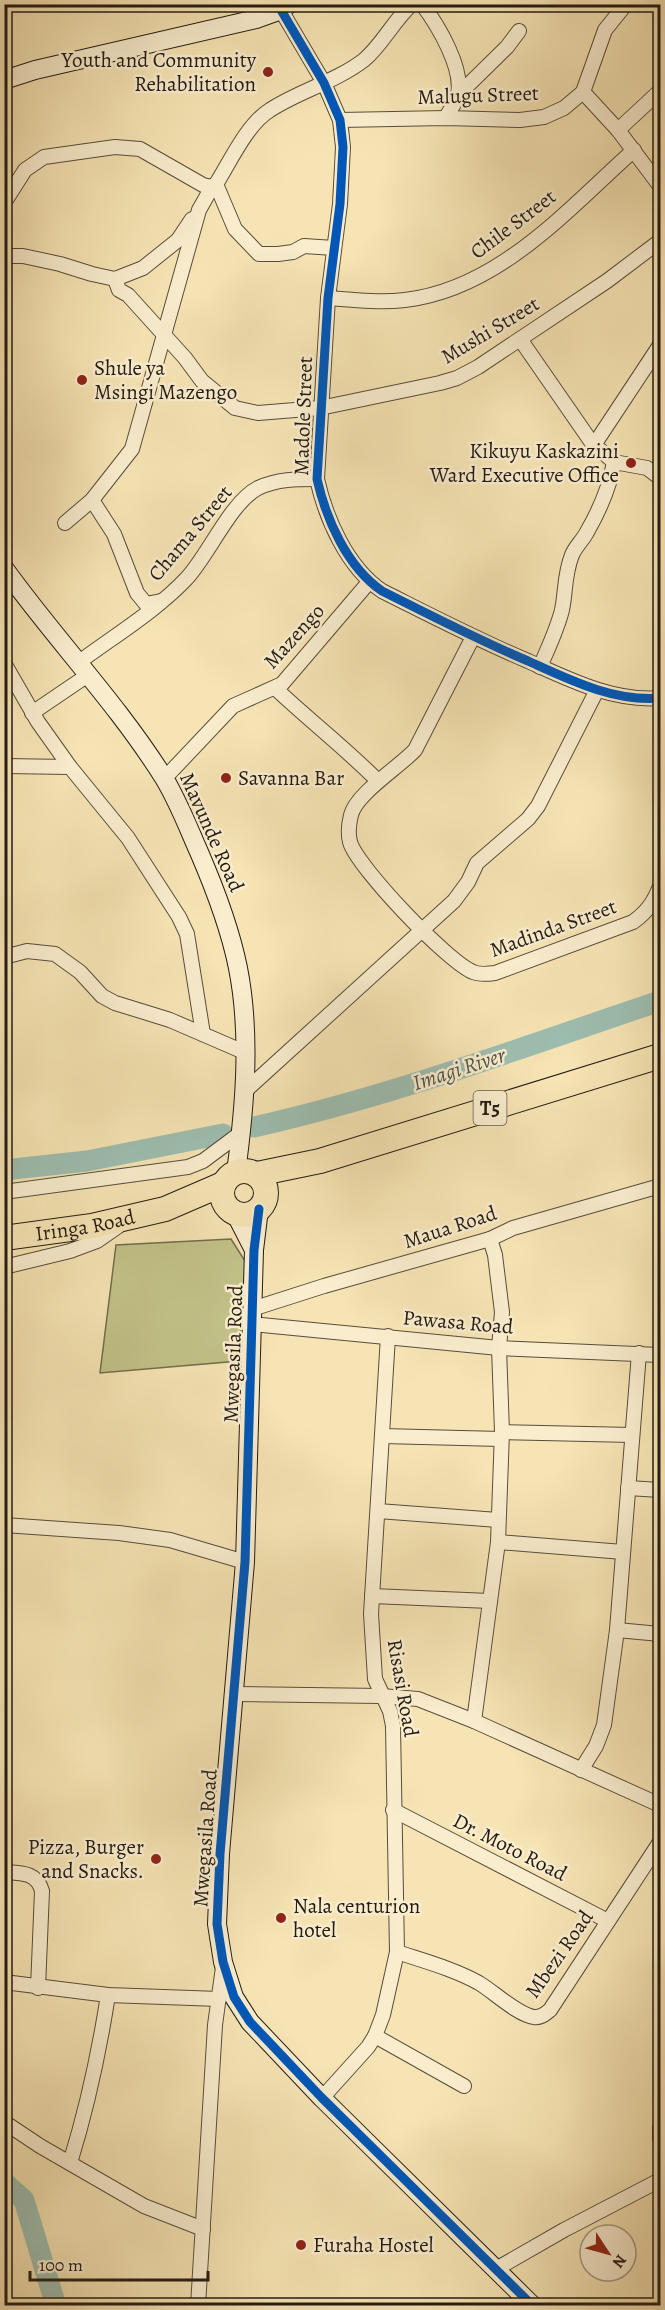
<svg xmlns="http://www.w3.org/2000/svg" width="665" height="2310" font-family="Alegreya,serif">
<rect width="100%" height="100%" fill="#f6e4b4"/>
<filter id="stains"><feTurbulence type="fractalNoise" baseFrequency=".00333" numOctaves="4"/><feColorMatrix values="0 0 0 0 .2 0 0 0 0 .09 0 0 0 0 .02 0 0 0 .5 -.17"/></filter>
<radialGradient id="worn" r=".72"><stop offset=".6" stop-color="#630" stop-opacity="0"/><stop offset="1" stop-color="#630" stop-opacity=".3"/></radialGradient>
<polygon fill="#c2c289" stroke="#726e4e" stroke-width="1.5" points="231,1239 245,1261 246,1300 241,1310 239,1361 100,1373 116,1245"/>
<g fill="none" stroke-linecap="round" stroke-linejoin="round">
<g stroke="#9dbeb0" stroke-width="21">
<path d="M254,1127c138,-31 272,-81 406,-126"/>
<polyline points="4,1170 87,1161 223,1134"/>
<polyline points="4,2182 24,2200 56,2306"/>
</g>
<defs>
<g id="street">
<path d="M422,4c15,20 44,67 35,93 -2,7 -8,14 -11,21"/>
<path d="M281,10l43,73 16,37 3,27 -3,57 -12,94 -11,181c9,40 30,88 65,112 48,24 96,49 146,70 42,19 86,41 132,37"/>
<polyline points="583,92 618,130 660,186"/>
<polyline points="458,95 507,47 519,31"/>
<polyline points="340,120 446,118 520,120 544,117 564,108 583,92 605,30 626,4"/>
<polyline points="618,130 660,91"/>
<polyline points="216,184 235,229 259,254 278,254 293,252 304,246 334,248"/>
<path d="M4,203l21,-33 19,-13 71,-10 25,2 63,36 9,2 4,-3c14,-22 31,-60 54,-74 29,-19 65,-28 94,-50 19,-16 29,-39 48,-56"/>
<polyline points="4,256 23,256 60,264 92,274 115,279 143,268 178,240 192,219"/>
<polyline points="115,279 119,290 128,295 185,358 202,381 235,408 258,413 320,408 440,383 457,378 478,367 607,281 660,241"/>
<path d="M328,298c25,2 52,5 77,2 94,-11 163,-91 229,-150"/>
<polyline points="520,339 592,443 614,462 647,468 660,478"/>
<polyline points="594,445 660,345"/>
<polyline points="92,500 114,534 137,593 146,604 161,601"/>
<polyline points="65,523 92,500 132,449 199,210 212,187"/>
<path d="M473,637l-58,113c-16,17 -59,44 -64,65 -2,8 -3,19 -1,27 7,25 98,120 123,130 7,3 15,2 22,1l138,-51c14,-10 21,-20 27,-36"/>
<polyline points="4,663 38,722 70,767 128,838 179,917 187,934 203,1034"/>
<path d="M78,663c36,-27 78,-52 109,-85 22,-24 44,-76 71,-90 19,-9 39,-9 59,-9"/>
<path d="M540,667c8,-19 17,-37 22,-57 4,-19 2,-35 10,-55 3,-8 11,-15 15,-23 12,-21 23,-46 27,-70"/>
<path d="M275,688c34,32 70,60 103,93"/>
<polyline points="32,713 88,675"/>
<polyline points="4,766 70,767"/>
<polyline points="164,779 233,706 282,684 369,582"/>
<polyline points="4,957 27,951 55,954 80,972 102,996 115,1003 170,1020 244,1052"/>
<polyline points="244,1092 454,901 468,882 477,863 528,819 538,806 597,690"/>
<polyline points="4,1192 188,1167 203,1161 242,1132"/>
<polyline points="4,1267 70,1251 97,1241 120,1225"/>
<polyline points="252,1309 324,1286 490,1239 513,1228 660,1186"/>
<polyline points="251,1324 499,1348 660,1355"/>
<polyline points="502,1432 632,1435"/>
<polyline points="382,1436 501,1439"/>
<polyline points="628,1488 660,1490"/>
<polyline points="378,1511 498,1520"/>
<polyline points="4,1525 119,1533 170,1540 245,1562"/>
<polyline points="498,1542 623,1552"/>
<polyline points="372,1596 490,1601"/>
<polyline points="617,1630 660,1634"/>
<polyline points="233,1694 381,1696 418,1699 474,1721 660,1805"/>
<polyline points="474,1721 498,1542 502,1432 499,1348 502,1312 495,1255 490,1239"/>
<polyline points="581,1770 596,1746 604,1725 617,1630 639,1353"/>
<polyline points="393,1810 608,1921"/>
<path d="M4,1872c17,1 33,0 38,19l-4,97"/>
<path d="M397,1952c27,9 57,17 82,31 15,9 39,32 55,34 7,1 11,-3 16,-7l110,-168"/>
<polyline points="4,1982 108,1995 219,1999"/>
<polyline points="375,2036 464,2086"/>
<polyline points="322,2098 368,2047 375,2036 383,2015 397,1952 393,1726 390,1711 375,1679 371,1614 388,1336"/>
<polyline points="4,2122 40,2146 144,2206 203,2229"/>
<polyline points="660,2128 660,2139"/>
<path d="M70,2163c17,-55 29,-110 38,-168"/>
<polyline points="496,2269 564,2230 660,2180"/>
<polyline points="198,2306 215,2025 223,1967"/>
</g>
<g id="secondary">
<polyline points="4,80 35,70 256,19 281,10 289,4"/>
<path d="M4,568c51,71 113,135 160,210 14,23 24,49 35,74 16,37 31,76 39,116 13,66 7,138 -2,204"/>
<polyline points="259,1209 254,1250 245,1562 220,1854 217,1924 223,1962 234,1997 250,2022 322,2098 533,2306"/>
<polyline points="235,1213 254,1250"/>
</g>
<g id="highway">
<circle cx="244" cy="1193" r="22"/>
<polyline points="257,1174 320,1161 660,1056"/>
<path id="s1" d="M4,1238l88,-12 73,-17 58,-25"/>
</g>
</defs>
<use href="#street" stroke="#584d3b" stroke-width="16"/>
<use href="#secondary" stroke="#231b13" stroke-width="20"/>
<use href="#highway" stroke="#231b13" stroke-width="26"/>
<use href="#street" stroke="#f9edce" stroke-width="14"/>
<use href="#secondary" stroke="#f9edce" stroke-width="18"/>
<use href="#highway" stroke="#f6e4b4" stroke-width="24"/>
<defs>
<g id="cycleway">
<path d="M281,10l43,73 16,37 3,27 -3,57 -12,94 -11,181c9,40 30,88 65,112 48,24 96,49 146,70 42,19 86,41 132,37"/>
<polyline points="259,1209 254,1250 245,1562 220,1854 217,1924 223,1962 234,1997 250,2022 322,2098 533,2306"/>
</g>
</defs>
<use href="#cycleway" stroke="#f9edce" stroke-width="13"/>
<use href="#cycleway" stroke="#0057b8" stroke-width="9"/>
</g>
<g fill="#8f2418" stroke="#f9edce" stroke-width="2">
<circle cx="268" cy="72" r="6"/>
<circle cx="82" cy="380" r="6"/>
<circle cx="631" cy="463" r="6"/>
<circle cx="226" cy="778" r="6"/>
<circle cx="156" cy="1859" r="6"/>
<circle cx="281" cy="1918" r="6"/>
<circle cx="301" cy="2245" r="6"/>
</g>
<g text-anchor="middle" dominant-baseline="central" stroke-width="5" stroke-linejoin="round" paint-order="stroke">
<rect fill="#f9edce" stroke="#635a4b" stroke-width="1.5" x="473.5" y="1091" width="33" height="34" rx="4.5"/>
<g font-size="20" font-weight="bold" fill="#231b13">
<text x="490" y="1108">T5</text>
</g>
<g font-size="21" fill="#231b13" stroke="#f9edce" text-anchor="start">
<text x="256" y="60" text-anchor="end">Youth and Community<tspan x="256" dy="24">Rehabilitation</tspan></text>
<text x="94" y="368">Shule ya<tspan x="94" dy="24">Msingi Mazengo</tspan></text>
<text x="619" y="451" text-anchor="end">Kikuyu Kaskazini<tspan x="619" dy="24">Ward Executive Office</tspan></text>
<text x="238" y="778">Savanna Bar</text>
<text x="144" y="1847" text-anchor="end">Pizza, Burger<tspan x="144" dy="24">and Snacks.</tspan></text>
<text x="293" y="1906">Nala centurion<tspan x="293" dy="24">hotel</tspan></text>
<text x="313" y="2245">Furaha Hostel</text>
</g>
<g font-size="21" fill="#231b13" stroke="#f9edce">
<text transform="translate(478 95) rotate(-2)">Malugu Street</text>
<text transform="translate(513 224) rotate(-37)">Chile Street</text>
<text transform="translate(490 330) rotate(-31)">Mushi Street</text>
<text transform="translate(303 416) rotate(-88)">Madole Street</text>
<text transform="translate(190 533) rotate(-50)">Chama Street</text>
<text transform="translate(294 636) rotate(-48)">Mazengo</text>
<text transform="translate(212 832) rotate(66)">Mavunde Road</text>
<text transform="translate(553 928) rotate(-20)">Madinda Street</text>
<text stroke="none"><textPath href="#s1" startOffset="82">Iringa Road</textPath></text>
<text transform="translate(450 1227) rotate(-18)">Maua Road</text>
<text transform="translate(458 1322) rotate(5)">Pawasa Road</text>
<text transform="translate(233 1354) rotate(-88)">Mwegasila Road</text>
<text transform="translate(403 1688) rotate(80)">Risasi Road</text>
<text transform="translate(205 1838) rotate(-86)">Mwegasila Road</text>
<text transform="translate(510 1847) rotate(27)">Dr. Moto Road</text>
<text transform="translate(559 1954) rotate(-55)">Mbezi Road</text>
</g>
<g font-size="22" font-style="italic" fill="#4e544a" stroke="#f9edce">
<text transform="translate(459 1069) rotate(-18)">Imagi River</text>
</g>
</g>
<rect width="665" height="2310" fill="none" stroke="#f6e4b4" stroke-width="24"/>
<rect x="6" y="6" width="653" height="2298" fill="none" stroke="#231b13" stroke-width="3"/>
<rect x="12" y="12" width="641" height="2286" fill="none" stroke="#231b13" stroke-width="1.5"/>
<g transform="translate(608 2253) rotate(126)"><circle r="28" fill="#f9edce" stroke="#a39983" stroke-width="1.5"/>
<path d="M0-4.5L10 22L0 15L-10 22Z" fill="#8f2418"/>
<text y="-9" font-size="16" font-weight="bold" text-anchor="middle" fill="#231b13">N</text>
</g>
<path d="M30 2271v9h178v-9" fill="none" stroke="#231b13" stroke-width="3"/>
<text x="39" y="2271" font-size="18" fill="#231b13" stroke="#f9edce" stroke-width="4.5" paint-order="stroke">100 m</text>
<rect width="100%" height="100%" filter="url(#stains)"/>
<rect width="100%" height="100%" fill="url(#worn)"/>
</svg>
